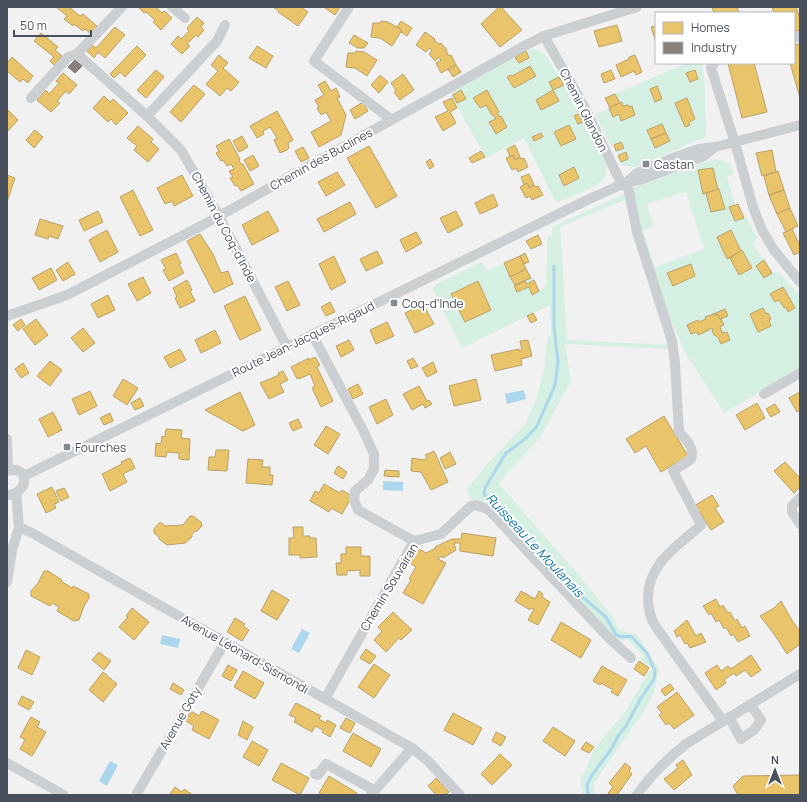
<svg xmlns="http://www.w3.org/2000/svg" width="807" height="802" font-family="Manrope,sans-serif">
<rect width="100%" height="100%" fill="#f1f1f1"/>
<g fill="#d6efe3" fill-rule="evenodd">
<path d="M529,49c7,0 11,1 16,5l34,55 27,56c1,5 0,10 -3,15 -7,8 -36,18 -47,23l-32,-65 -38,20 -36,-65z"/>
<polygon points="687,63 702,63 705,88 706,137 635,167 622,165 614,145 611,146 595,114 610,108 605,98"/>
<path d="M720,159l8,4 6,8v2l-7,4 8,28 3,-1 5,14h4l10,20 -4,6 19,28h6l22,23v74l-76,44 -39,-61 -14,-32 -2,1 -30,-91 -8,-41 75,-27zM686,192l18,57 -49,18 -12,-37 11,-3 -7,-23z"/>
<polygon points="626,193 627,199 560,227 567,340 669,345 670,349 565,344 571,381 540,438 507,473 499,484 577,573 612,616 619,630 637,635 659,669 654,693 648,705 594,783 594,789 595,795 583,795 580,781 596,746 625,712 651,668 640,660 643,656 628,639 617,641 488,503 471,500 467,489 490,461 526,423 537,397 544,370 547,339 551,334 550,305 462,348 434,292 434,287 438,283 481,262 488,271 504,263 515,285 533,277 539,290 546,286 547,242 548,236 552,237 552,227"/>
</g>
<g fill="#acd6ec">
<polygon points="524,390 526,399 507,404 505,394"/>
<polygon points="383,481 403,482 403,491 383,490"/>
<polygon points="302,629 310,633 299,653 291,649"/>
<polygon points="162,635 180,639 178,648 160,644"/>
<polygon points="110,761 118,765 107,786 99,781"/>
</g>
<g fill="#e9c46a" stroke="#b9a166">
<polygon points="56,7 69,7 80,16 83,14 97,26 91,34 85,29 83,31 74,24 73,26 64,19 67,16"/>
<polygon points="138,7 156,7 162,13 164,11 172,18 161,30 153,22 155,20 146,12 144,13"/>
<polygon points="273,7 301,7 308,12 298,26 278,12 279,11"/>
<polygon points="326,7 340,7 335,15 325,8"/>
<polygon points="499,7 501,7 522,30 500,47 481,24"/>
<polygon points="712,7 737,7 739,13 714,13"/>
<polygon points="772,7 796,7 800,18 800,30 794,32 794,13 774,13"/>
<polygon points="197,17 204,23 201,27 204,30 198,37 196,35 187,44 190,46 182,54 171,44 178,36 181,39 189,31 187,28"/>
<polygon points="381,21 388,22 402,30 392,46 380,38 371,37 373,23 380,23"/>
<polygon points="401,21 412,28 407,36 401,32 402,30 397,27"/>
<polygon points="617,25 622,41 599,47 594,31"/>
<polygon points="656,26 656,42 651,27"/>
<polygon points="115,27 125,35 105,58 98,52 94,58 87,51 92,45 96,48"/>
<polygon points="425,32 435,39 434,40 439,44 441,43 447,50 446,51 449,56 451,55 456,65 441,73 436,63 441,60 439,57 435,61 429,54 432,50 429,48 426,52 416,45"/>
<polygon points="41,33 58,47 55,50 62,56 54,65 50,61 54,57 34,41"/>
<polygon points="354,35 368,43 364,48 358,48 349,43"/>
<polygon points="800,44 800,98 790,63 794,63 794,45"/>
<polygon points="137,46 146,55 125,77 120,72 114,78 110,74"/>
<polygon points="257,46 273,56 266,68 249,58"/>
<polygon points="356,51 364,52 377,60 367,76 355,68 346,67 348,53 355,53"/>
<polygon points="526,51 529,58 519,63 515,57"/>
<polygon points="219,55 228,63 223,68 239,82 231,91 227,88 220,96 206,84 218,71 211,65"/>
<polygon points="635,55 642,72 636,75 634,71 621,77 616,65 629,59 629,57"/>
<polygon points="12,57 33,76 28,83 23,79 20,82 7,71 7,63"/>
<polygon points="728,63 754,63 767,112 742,118"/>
<polygon points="456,65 461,72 453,77 448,69"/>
<polygon points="530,66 536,76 514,88 507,77 511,75 512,76"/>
<polygon points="156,70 164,77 146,98 137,90"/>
<polygon points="611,70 615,79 604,83 601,74"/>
<polygon points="695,70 698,79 690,82 686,73"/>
<polygon points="63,73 77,85 69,94 66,91 57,101 60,103 51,112 37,100 46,90 49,94 59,83 56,81"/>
<polygon points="403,74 414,90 400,100 394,92 396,90 391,83"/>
<polygon points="380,75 388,82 379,93 371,85"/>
<polygon points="559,77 564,85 553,90 549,82"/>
<polygon points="325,81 331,91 336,88 340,97 337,98 346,115 341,135 319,147 311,132 331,121 326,112 321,115 317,108 319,107 315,100 324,95 318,85"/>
<polygon points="194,85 205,94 181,122 170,112"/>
<polygon points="657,86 662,99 655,102 650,89"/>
<polygon points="461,90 466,99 457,103 453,95"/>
<polygon points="487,90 499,112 497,113 500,117 501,116 507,127 496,134 489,122 496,119 493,115 492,115 486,105 480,108 473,98"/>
<polygon points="553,90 559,101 541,110 536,100"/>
<polygon points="615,94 620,103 610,108 605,98"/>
<polygon points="104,96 110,102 113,99 128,113 116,125 111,119 108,122 93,108"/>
<polygon points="452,98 457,108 450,112 456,123 443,131 435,117 448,111 443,102"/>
<polygon points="687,98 695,119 689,122 690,125 685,127 675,103"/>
<polygon points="363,102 368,111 355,119 350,110"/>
<polygon points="622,102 623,106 628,105 629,107 632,106 635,115 621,121 619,114 613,117 609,108"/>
<polygon points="7,109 18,120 7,132"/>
<polygon points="277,111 293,140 288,143 289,148 287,150 280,153 274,140 277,138 270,127 263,131 264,134 257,138 250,126"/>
<polygon points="579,114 583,122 578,124 574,116"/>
<polygon points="662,124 666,133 651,139 647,130"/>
<polygon points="569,125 576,139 561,146 554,132"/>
<polygon points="138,126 153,139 151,142 159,149 148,162 134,150 137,146 127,138"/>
<polygon points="35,130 43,137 34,148 26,140"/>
<polygon points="541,133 543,137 534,141 532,137"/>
<polygon points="666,133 670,141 655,148 651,139"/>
<polygon points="242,136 248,147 239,152 233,141"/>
<polygon points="229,139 240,159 239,160 241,164 243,164 254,184 241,191 237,185 235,186 230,178 233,177 229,171 234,169 231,164 227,166 223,160 221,161 216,153 219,151 216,146"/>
<polygon points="621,142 624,148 616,151 614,145"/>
<polygon points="515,145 520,157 515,160 513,155 510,156 507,149"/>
<polygon points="369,146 397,196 376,208 347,158"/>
<polygon points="303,147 309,158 301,162 295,151"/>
<polygon points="772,150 776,172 762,176 756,153"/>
<polygon points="481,151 485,157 472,163 469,158"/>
<polygon points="626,152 628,159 621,162 618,156"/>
<polygon points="253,155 259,166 250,171 244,160"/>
<polygon points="513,155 515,160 520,157 521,159 524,158 528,167 518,172 516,168 512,170 506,158"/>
<polygon points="430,159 434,166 430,169 426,162"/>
<polygon points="574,167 579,178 564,186 559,175"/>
<polygon points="713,168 718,190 703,194 698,170"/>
<polygon points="778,171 784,190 769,195 764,176"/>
<polygon points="337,172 345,185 326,196 318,182"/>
<polygon points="529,174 534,185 529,188 527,183 524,185 521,177"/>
<polygon points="7,175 15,178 7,202"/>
<polygon points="182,175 193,196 174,206 172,201 165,204 157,188"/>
<polygon points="527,183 529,188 534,185 536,187 538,186 543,195 532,200 530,196 526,198 520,187"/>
<polygon points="719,189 725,209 711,212 706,193"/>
<polygon points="133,190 153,230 140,236 120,197"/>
<polygon points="784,190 790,208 777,214 769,195"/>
<polygon points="493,194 498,206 480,214 475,203"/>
<polygon points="350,202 356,214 324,232 317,219"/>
<polygon points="738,204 744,218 735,221 729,207"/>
<polygon points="790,208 798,226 786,232 777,214"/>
<polygon points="98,211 103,222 84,231 79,220"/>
<polygon points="268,211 279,231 252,245 242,225"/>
<polygon points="456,211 463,225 448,233 440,218"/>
<polygon points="40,219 63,226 58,239 49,236 48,239 35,235"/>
<polygon points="792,229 800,246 800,252 794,255 783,233"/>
<polygon points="107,230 118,252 100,262 89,240"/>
<polygon points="731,230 741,251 727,259 717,237"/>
<polygon points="416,232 422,243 406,252 400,240"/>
<polygon points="200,234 213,254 221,273 228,271 233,284 214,293 187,241"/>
<polygon points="538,235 542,244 531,249 526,241"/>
<polygon points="742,250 752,268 739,275 730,258"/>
<polygon points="377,251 383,263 366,271 360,259"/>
<polygon points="176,253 181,263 179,264 184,273 169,281 163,270 166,269 161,260"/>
<polygon points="525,253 529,262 524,264 520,256"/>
<polygon points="334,256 346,282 331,290 319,264"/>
<polygon points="520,256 526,269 510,277 504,263"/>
<polygon points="764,260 772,273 764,278 756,266"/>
<polygon points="68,262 75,274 63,281 56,270"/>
<polygon points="691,264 695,276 673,286 667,273"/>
<polygon points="51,268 57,280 39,290 32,278"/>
<polygon points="526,269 531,278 515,285 510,277"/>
<polygon points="143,277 151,293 137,301 128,284"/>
<polygon points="187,280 192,290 190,291 195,301 180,308 175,298 177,297 173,288"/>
<polygon points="534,280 539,291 532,295 529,287 517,292 514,286 525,281 527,284"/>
<polygon points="288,281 300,305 287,311 275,287"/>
<polygon points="478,281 491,310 465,322 451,294"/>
<polygon points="783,287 795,308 788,312 786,307 784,308 779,300 775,302 770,294"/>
<polygon points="108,295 115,310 98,318 91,304"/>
<polygon points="245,296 261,330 240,340 224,306"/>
<polygon points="330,302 335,312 326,316 321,307"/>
<polygon points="423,304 434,324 415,333 405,313"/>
<polygon points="763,308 766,314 768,313 771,319 769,320 771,326 758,332 750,314"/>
<polygon points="725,309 728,316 720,319 718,315 715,314 711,316 711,315"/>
<polygon points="533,313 537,320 531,323 527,316"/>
<polygon points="715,314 718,315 720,319 721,319 724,325 720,326 722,333 727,332 730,340 721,344 718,337 714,335 712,331 713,329 710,328 709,330 698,335 697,332 691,334 687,325 698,320 699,322 706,319 705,317"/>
<polygon points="21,319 25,325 18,331 13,325"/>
<polygon points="36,319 48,335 35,345 23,329"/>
<polygon points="387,322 394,336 376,344 370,330"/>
<polygon points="83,328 95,343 83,352 71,338"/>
<polygon points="215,330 221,343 201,353 195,340"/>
<polygon points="349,340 354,350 341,357 336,346"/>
<polygon points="528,340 532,356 521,359 522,365 495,371 491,355 519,349 519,351 522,350 520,341"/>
<polygon points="180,349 186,360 170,368 164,357"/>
<polygon points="315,357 320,365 317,367 333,401 321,407 312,388 315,386 310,374 299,379 299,377 297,379 291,367 309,358 309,360"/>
<polygon points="413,358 418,366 411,369 407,361"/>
<polygon points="50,361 62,370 50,386 37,376"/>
<polygon points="433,362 437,372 427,377 422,368"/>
<polygon points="23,363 29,373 21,378 15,369"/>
<polygon points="283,371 288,380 280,384 284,392 269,399 260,383 279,375 278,373"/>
<polygon points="123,379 138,388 127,405 113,396"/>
<polygon points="476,379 481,400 454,406 449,386"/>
<polygon points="358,384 363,394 353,399 348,389"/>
<polygon points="419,386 427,401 429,400 432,404 425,408 423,404 412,410 403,394"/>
<polygon points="90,391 97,406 79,415 72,399"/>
<polygon points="240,392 255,425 243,431 205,410"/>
<polygon points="800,392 800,410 797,412 789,398"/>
<polygon points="140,398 144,406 135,410 131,403"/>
<polygon points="386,399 393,415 377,424 369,407"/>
<polygon points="757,403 765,418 745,430 736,415"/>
<polygon points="775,404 780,412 771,417 766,409"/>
<polygon points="53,412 62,430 48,437 39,419"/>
<polygon points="110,413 113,421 104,425 100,418"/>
<polygon points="664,416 688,456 661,472 646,446 635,453 626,439"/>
<polygon points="298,419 302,427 293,431 289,423"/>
<polygon points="326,426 340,434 328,454 314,445"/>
<polygon points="166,429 182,430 181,438 190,439 189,460 179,459 179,453 167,452 166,457 155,456 156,443 161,444 162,436 165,437"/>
<polygon points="216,450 229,450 227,471 208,470 209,457 215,457"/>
<polygon points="434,451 448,482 431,490 421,472 411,471 412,458 424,460 427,458 425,455"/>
<polygon points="450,452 456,464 445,469 440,458"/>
<polygon points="130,458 135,468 123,474 127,482 110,491 102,474 122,464 121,462"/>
<polygon points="248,459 263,460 262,467 270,467 270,475 273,475 272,485 246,483"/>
<polygon points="785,462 800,478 800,487 794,493 774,471"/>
<polygon points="338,466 347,472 343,479 334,473"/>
<polygon points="385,470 399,471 399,477 384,476"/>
<polygon points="324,484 340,493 342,490 352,496 342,514 331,508 329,512 310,501 315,491 319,493"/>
<polygon points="52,487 59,502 54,504 56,508 46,513 37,494"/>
<polygon points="64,488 69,497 61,501 56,491"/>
<polygon points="712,495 719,506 715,508 724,522 711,530 700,513 694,506"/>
<polygon points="190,516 193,516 201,522 202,526 197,531 194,532 192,534 192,537 185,543 167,545 159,539 159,537 154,533 154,529 159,523 162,523 165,526 183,525"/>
<polygon points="293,527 303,527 303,536 310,536 310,538 316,538 317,557 300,558 300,555 289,555 289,538 294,538"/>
<polygon points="462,533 496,538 493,556 460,551 460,543 454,543 456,550 443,558 441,556 438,559 446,563 423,604 403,593 411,580 409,579 416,567 408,562 417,548 426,553 436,548 435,547 452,539 461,539"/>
<polygon points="346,547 361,547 361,556 370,556 370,576 360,576 360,570 347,571 347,575 337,575 336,563 341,563 341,554 346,554"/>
<polygon points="44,571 48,571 62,580 61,581 72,588 73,586 89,594 89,598 84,606 79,620 74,621 57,611 59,607 52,603 50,606 31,596 31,591 38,583"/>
<polygon points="272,590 289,600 277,620 261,611"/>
<polygon points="521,591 535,599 539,591 543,594 542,597 550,602 538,625 528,620 534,609 531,608 530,610 515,601"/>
<polygon points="716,599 720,607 723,605 728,613 730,612 735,621 737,619 742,628 745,626 750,636 738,642 733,634 731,636 726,627 724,629 719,620 716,622 711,613 709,615 703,606"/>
<polygon points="781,601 793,622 800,631 800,644 787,654 774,634 760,616 774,608"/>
<polygon points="132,608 149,622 134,640 119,627 128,617 126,616"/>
<polygon points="393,612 412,630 401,640 399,638 386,652 374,640 382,631 378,627"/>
<polygon points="235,618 245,624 243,626 249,630 242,641 227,632"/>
<polygon points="687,620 696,636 701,633 706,642 690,648 687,643 685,644 680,635 677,637 674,631"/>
<polygon points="561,622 591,640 581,658 551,640"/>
<polygon points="366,649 376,656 370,664 360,658"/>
<polygon points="26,650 40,657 32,675 18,668"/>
<polygon points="99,652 111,661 104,670 92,660"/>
<polygon points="751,655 761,670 751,677 745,670 736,676 734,673 724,680 726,683 716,690 705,673 717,665 721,671 728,666 731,669"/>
<polygon points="639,661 649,668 644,676 634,669"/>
<polygon points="374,664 390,675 374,698 358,687"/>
<polygon points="228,665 237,670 231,681 222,676"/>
<polygon points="602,666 627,680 618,696 611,692 613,690 601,683 600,685 593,681"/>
<polygon points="243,671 264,683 255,699 234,687"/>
<polygon points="103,672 117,684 103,702 89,690"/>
<polygon points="173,683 184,690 181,695 170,689"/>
<polygon points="670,684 674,689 665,696 661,690"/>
<polygon points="677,692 694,715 674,729 669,723 666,725 659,715 662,713 657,707"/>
<polygon points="22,696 34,702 29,710 18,704"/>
<polygon points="296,703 321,716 319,719 326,723 327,720 336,725 330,737 322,732 323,730 315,726 312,732 294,722 296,718 289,715"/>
<polygon points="191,711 199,716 202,711 219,720 209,739 192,730 194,726 186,721"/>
<polygon points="453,713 482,728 473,745 444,730"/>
<polygon points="31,717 40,722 37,727 46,732 32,756 20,749 25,740 20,737"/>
<polygon points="346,718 355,723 350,733 340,728"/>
<polygon points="243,721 253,727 247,740 238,735"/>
<polygon points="553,727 575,741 565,756 543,741"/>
<polygon points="496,732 506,737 501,746 492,741"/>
<polygon points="353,733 381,749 371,767 343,751"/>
<polygon points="252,741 268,750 259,766 243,757"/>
<polygon points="586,742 594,747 589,753 581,749"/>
<polygon points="500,754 512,765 492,785 481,774"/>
<polygon points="683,760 692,775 674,790 664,779 678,768 676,765"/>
<polygon points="281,763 309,778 300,795 272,780"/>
<polygon points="625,763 631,768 629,771 632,774 617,795 611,795 608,793 613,787 609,783"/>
<polygon points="800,775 800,795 738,795 733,786 743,776"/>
<polygon points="329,776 357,793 356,795 323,795 319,793"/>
<polygon points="436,778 449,792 446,795 436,795 428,786"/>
<polygon points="175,787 182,792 184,789 193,795 169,795"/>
</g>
<polygon fill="#8a817c" stroke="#767273" points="75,60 82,66 75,73 68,67"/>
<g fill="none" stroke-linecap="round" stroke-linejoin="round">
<polyline stroke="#acd6ec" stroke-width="3" points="554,266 554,327 558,362 555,385 537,426 525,439 506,453 485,488 484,493 485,496 497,504 543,552 579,594 606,617 616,635 622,637 631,636 647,653 655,671 654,679 641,698 626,726 618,736 612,748 592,775 587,785 588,795"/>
<g stroke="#cccfd2" stroke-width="10">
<polyline points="172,7 185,18"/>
<polyline points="349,7 314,61 392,120"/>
<polyline points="544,36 584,106 622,185"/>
<polyline points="794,38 800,36"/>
<polyline points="77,54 147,116 181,150 219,216 287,347"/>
<polyline points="714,63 711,68 735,143 753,207 762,230 774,250 800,282"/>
<polyline points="31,98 68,57 77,54 122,7"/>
<polyline points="147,116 217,41 225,25"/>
<path d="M627,182l10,50 35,109 3,22 4,69c7,7 16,16 12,27l-18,12 28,54c-23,21 -53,38 -53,73 0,10 2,20 8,29l67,94"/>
<polyline points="627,182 637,173 670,159 699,149 715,147 800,125"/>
<polyline points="7,316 67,295 203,225 526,45 544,36 637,7"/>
<polyline points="312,334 363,430 374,454 374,469 368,480 355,491 354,500 358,510 414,541"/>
<polyline points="764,394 800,373"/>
<polyline points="7,439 8,470"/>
<path d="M7,471c22,-7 24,22 0,24"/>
<polyline points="24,476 585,201 627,182 640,180 704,156 715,147"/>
<polyline points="800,498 792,506 792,512 800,524"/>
<polyline points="19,527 32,533 412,748 427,760 460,795"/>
<polyline points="7,582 12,550 19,527 16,493"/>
<polyline points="325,699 414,541 441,534 471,506 475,505 488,509 609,638 631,658"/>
<polyline points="729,717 741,739 754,730 761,720 750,704"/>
<polyline points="7,763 64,795"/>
<polyline points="315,774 318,775 326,764 374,790"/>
<polyline points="136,795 225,642"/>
<polyline points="371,795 412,748"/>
<path d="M637,795c14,-20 30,-36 49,-51l114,-70"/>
</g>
</g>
<g fill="#838891" stroke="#fff" stroke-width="1.5">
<rect x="642" y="160" width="8" height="8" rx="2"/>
<rect x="390" y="299" width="8" height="8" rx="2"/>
<rect x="63" y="443" width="8" height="8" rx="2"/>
</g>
<g text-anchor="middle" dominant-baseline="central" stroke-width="4" stroke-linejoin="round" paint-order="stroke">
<g font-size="12" fill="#48505d" stroke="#fff">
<text transform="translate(584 110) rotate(63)">Chemin Glandon</text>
<text transform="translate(321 159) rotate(-29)">Chemin des Buclines</text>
<text transform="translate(224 227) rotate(62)">Chemin du Coq-d'Inde</text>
<text transform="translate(303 339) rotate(-26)">Route Jean-Jacques-Rigaud</text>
<text transform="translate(389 587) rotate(-59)">Chemin Souvairan</text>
<text transform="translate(245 654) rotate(30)">Avenue Léonard-Sismondi</text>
<text transform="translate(180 718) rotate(-60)">Avenue Goty</text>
</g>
<g font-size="12" fill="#48505d" stroke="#fff" text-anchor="start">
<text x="654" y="164">Castan</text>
<text x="402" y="303">Coq-d'Inde</text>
<text x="75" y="447">Fourches</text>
</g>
<g font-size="13" font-style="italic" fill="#0f74a9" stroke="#fff">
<text transform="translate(535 545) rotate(47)">Ruisseau Le Moulanais</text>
</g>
</g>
<rect width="807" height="802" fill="none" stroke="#48505d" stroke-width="16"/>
<rect x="655" y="12" width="140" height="52" fill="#ffffff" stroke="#b6b9be"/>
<rect x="663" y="22" width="20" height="12" fill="#e9c46a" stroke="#b6b9be"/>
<text x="691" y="32" font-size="12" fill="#48505d">Homes</text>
<rect x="663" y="42" width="20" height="12" fill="#8a817c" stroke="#b6b9be"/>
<text x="691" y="52" font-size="12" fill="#48505d">Industry</text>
<g transform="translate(775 770)" stroke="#ffffff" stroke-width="3" paint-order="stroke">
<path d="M0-3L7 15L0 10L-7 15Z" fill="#48505d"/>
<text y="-6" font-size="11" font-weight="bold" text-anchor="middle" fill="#48505d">N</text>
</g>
<path d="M14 30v6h77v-6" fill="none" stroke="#48505d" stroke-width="2"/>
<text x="20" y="30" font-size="12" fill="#48505d" stroke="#ffffff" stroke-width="3" paint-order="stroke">50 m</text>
</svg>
